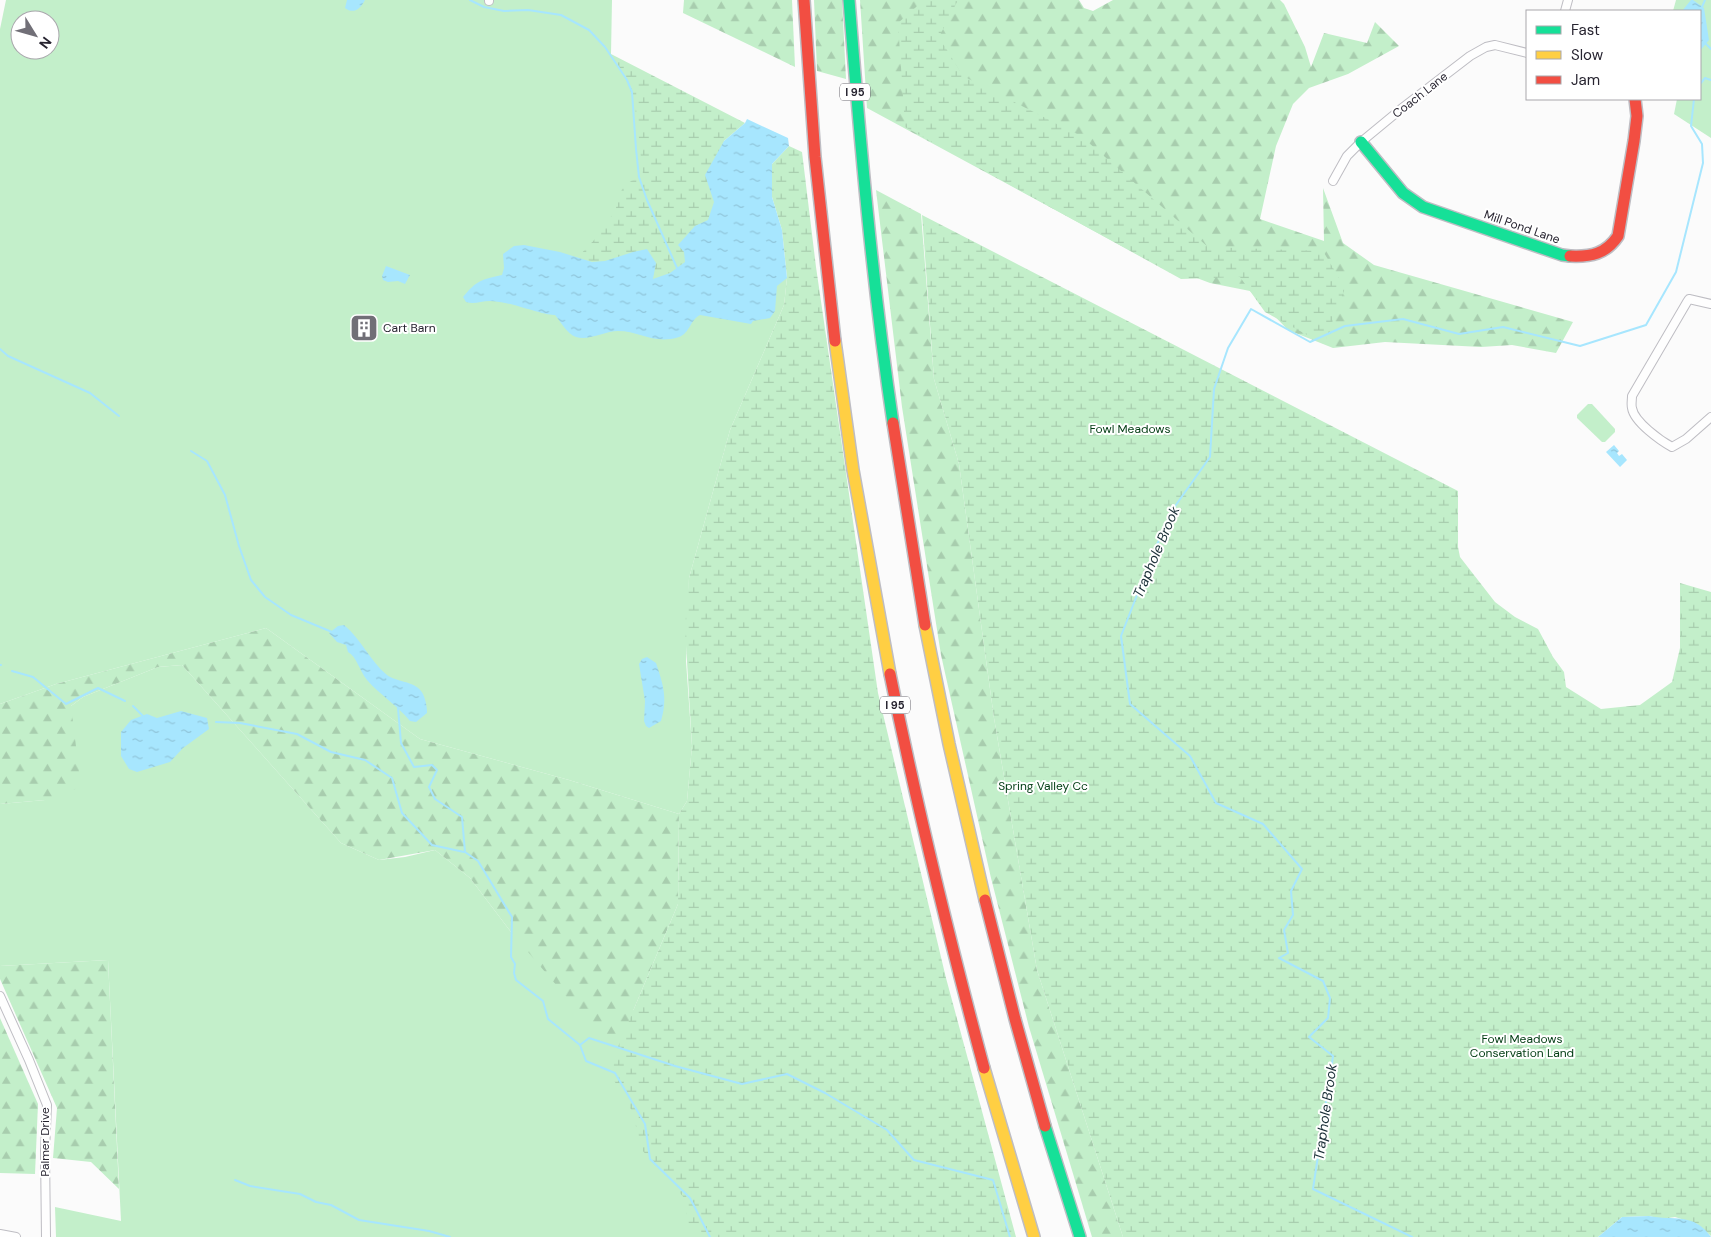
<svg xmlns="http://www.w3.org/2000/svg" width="1711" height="1237" font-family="'DM Sans',sans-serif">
<defs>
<pattern id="forest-firs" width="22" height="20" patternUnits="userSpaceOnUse" patternTransform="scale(1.25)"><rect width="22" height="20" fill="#c3efca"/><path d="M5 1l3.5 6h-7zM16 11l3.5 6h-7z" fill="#a8cdae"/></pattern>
<pattern id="wetland-marsh" width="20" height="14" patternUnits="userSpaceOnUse" patternTransform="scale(1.25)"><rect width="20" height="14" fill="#c3efca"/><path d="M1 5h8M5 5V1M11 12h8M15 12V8" fill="none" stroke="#a8cdae"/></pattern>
<pattern id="water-ripples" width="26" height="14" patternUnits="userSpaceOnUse" patternTransform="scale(1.25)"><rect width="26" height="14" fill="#a7e6fe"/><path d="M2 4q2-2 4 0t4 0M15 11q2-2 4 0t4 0" fill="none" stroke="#90c5da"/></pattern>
</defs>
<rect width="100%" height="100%" fill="#fbfbfb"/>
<g fill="#c3efca" fill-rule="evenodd">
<path d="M6,0h606l-1,54 176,224 -3,27 -54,125 -41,148 -3,83 6,85 -5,55 -8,13 -110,-34 -149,-41 -154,-111 -210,56 -56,20v-675zM20,20h30v30h-30z"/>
<polygon points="1676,0 1711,0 1711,138 1674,114 1677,99 1700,99 1700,11 1673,11"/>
<polygon points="1588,404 1592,404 1615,429 1615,432 1605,442 1602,442 1577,418 1577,415"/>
<polygon points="182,665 341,843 379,860 405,857 435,850 470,878 511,932 990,1237 56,1237 55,1207 121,1221 108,960 0,966 0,804 45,800 71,706 83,697 158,667"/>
</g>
<g fill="url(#forest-firs)">
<polygon points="684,0 792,0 795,67 683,13"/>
<polygon points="814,0 842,0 846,79 817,71"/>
<polygon points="860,0 1079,0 1084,8 1093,11 1113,0 1280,0 1284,4 1305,47 1311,67 1324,33 1367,43 1375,22 1399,46 1348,74 1309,88 1293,104 1276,146 1260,219 1324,241 1323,188 1343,243 1374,265 1573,322 1556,353 1512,345 1481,347 1385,342 1333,348 1288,330 1250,291 1210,283 1144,258 867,108"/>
<polygon points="876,190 921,214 934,379 959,464 994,718 1037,970 1123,1237 1092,1237 1029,1027 991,878 941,655 902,407"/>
<polygon points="266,628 420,739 569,780 679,814 678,904 615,1054 511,932 470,878 435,850 379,860 341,843 182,665 158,667 83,697 71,706 81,787 45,800 0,804 0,704 56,684"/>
<polygon points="108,960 119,1189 91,1162 53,1158 57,1108 0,979 0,966"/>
<polygon points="0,1018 38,1104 35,1174 0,1173"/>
</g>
<g fill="url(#wetland-marsh)">
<polygon points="924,0 958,0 939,37 963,76 1081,136 1208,247 1323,251 1345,288 1324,344 1265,312 1240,277 1181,279 905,127 898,23"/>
<path d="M611,54l134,69 -21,18 -10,61 -6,18 -13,6 -11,26 1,10 -15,11 -17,6 -20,-27c-25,8 -31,13 -56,6l18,-19 20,-28 8,-25 20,-12 -9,-76z"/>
<polygon points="789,146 802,152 816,267 878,693 946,978 1016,1237 706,1237 687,1228 686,1200 642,1150 632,1111 612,1077 615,1054 678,904 679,814 687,801 692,746 685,628 689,578 730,430 784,305 787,278 782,230 772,197 772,164"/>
<polygon points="922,215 1458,491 1458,547 1460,557 1495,602 1515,617 1538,629 1553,657 1564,672 1566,687 1601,709 1640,705 1672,682 1680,648 1680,583 1711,592 1711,1236 1697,1224 1675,1217 1662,1219 1649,1216 1622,1217 1598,1237 1123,1237 1037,970 994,718 959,464 934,379"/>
</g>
<g fill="url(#water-ripples)">
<path d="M347,0h18c-4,8 -11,15 -20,8z"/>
<polygon points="1691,0 1693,0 1704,8 1709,40 1700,51 1700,11 1682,11"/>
<path d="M747,119l41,19 1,8 -17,18v33l10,33 5,48 -10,8 -2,25 -5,7 -17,3 -2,3 -51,-9c-10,5 -10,18 -21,22 -25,8 -39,-6 -61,-6 -13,0 -29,10 -42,6 -9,-3 -15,-15 -21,-22 -8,1 -38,-10 -50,-12 -5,-1 -10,-2 -15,-2 -9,0 -16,4 -24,1l-3,-5c13,-16 19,-18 39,-22l2,-7 -1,-14 11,-8 10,-1 36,7 32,10 13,-1 28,-9 14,-3 9,14 -3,16 17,-6 15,-11 -1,-10 -6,-7 17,-19 13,-6 6,-18 -9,-27 19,-34 21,-18z"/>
<polygon points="386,266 410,275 405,284 398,281 388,282 383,280 382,276"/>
<polygon points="1614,445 1619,451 1617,453 1619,456 1622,454 1627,460 1620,467 1606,452"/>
<path d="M344,625c17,14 26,36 43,50 9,7 27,6 34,16 4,5 6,15 6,22l-11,9 -6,-1c-13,-16 -30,-26 -43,-41 -8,-10 -10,-23 -19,-28l-2,-7 -9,-3 -8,-9 9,-7z"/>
<path d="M647,657l9,6c7,21 12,35 5,58l-12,7 -3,-2 -2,-5 1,-20 -6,-37 3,-5z"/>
<polygon points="181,711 207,718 209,729 183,748 170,762 137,772 129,769 121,756 121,732 131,720 147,714 157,718"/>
<path d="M1649,1216c24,5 45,-4 62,21h-113l24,-20z"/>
</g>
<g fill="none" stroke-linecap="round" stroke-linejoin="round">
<g stroke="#a7e6fe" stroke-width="2">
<polyline points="470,0 484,7 504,11 528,10 561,15 589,30 605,47 627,80 632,92 636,149 639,177 647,200 677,268"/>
<polyline points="1702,7 1705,0"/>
<polyline points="1704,42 1711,49"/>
<polyline points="1700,84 1705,78 1711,80"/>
<polyline points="0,349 8,356 90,393 119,416"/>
<polyline points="191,451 207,461 225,495 239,546 251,580 265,597 291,615 332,632"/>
<polyline points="0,665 1,665"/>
<polyline points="12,671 33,677 66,704 98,688 125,701"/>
<polyline points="133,706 144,717"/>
<polyline points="398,708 401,743 414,767 432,765 437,770 429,787 435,799 462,817 465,852 478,861 512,917 511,957 515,964 514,973 516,980 543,1001 548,1019 580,1045 586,1061 615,1073 645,1124 650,1159 690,1198 710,1237"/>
<polyline points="216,722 240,723 297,734 331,752 365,760 392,778 402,813 432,845 464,852"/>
<polyline points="580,1045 589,1038 675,1066 742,1084 787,1074 825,1093 887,1130 914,1160 993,1180 1010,1237"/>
<polyline points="235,1180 250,1186 300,1194 316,1202 331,1205 359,1220 429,1231 450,1237"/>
<polyline points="1412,1237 1313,1189 1333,1056 1309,1037 1328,1018 1330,998 1323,981 1279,958 1288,953 1284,930 1293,915 1291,891 1302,869 1263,824 1216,803 1190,756 1130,704 1121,636 1155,549 1173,509 1210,457 1214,389 1228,348 1251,309 1310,342 1345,326 1403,319 1459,334 1503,327 1580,346 1646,325 1676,272 1703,163 1702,144 1691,126 1694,99"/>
</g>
<defs>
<g id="street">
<polyline points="489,1 489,0"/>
<polyline points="1565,11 1568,0"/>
<polyline points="1333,181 1347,156 1361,142 1401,109 1470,56 1486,47 1495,45 1527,53"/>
<path d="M1711,304l-22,-5 -2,3 -55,94c0,4 -1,9 0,12 2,14 29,33 40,39l14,-8 25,-22"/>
<polyline points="0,996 29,1060 47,1105 45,1151 46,1237"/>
<polyline points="0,1234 16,1237"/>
</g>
<g id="fast">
<path d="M849,0c11,141 23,282 44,423"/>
<polyline points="1361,142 1403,193 1423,207 1562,255 1570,256"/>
<polyline points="1045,1126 1080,1237"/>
</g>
<g id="slow">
<polyline points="835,341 853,470 890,674"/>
<polyline points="925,625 949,744 985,900"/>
<polyline points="984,1068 1034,1237"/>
</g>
<g id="jam">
<polyline points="804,0 815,157 835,341"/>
<path d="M1570,256c21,1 36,-2 48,-20l16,-95 3,-25 -2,-17"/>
<polyline points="893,423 925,625"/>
<path d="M890,674c27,133 59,264 94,394"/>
<polyline points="985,900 1015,1019 1045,1126"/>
</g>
</defs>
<use href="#street" stroke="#bebdc3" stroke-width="10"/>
<use href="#fast" stroke="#bebdc3" stroke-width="14"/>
<use href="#slow" stroke="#bebdc3" stroke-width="14"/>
<use href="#jam" stroke="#bebdc3" stroke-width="14"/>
<use href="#street" stroke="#fefefe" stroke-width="8"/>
<use href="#fast" stroke="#16e098" stroke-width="11"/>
<use href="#slow" stroke="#ffcf43" stroke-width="11"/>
<use href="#jam" stroke="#f24e42" stroke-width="11"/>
</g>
<defs>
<symbol id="building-square" viewBox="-11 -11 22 22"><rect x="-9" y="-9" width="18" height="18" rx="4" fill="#716f77" stroke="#fff"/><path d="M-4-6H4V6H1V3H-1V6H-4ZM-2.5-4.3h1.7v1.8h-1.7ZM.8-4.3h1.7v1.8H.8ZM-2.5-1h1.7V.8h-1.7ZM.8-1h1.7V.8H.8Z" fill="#fff"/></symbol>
</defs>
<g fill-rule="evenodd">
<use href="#building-square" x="348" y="312" width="32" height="32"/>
</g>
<g text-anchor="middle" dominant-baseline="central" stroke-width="4" stroke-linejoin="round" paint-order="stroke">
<g fill="#fff" stroke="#68666e" stroke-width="1">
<rect x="840" y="83.5" width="30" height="17" rx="4"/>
<rect x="880" y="696.5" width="30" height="17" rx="4"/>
</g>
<g font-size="11" font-weight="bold" fill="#272430">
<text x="855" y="92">I 95</text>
<text x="895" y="705">I 95</text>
</g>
<g font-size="12" fill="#272430" stroke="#fff">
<text transform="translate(1420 95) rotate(-38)">Coach Lane</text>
<text transform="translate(1522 227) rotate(19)">Mill Pond Lane</text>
<text transform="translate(45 1142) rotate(-90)">Palmer Drive</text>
</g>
<g font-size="12" fill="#272430" stroke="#fff" text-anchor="start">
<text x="383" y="328">Cart Barn</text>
</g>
<g font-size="12" fill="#003c12" stroke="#fff">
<text x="1130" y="429">Fowl Meadows</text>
<text x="1043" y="786">Spring Valley Cc</text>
<text x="1522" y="1039">Fowl Meadows<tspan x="1522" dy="14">Conservation Land</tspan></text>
</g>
<g font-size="14" font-style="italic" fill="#1a2f37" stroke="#fff">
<text transform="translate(1156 552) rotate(-67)">Traphole Brook</text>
<text transform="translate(1325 1112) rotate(-82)">Traphole Brook</text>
</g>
</g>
<rect x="1526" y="10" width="175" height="90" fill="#ffffff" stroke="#a9a7ac"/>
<rect x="1536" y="26" width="25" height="8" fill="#16e098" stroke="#a9a7ac"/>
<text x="1571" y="35" font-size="15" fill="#272430">Fast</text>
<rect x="1536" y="51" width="25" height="8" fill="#ffcf43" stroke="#a9a7ac"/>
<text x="1571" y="60" font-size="15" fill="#272430">Slow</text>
<rect x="1536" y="76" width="25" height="8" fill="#f24e42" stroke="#a9a7ac"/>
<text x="1571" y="85" font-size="15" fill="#272430">Jam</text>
<g transform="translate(35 35) rotate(127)"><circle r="24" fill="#ffffff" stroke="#a9a7ac"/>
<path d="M0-4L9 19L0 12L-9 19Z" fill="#716f77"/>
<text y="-8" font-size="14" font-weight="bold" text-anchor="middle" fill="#272430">N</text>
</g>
</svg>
